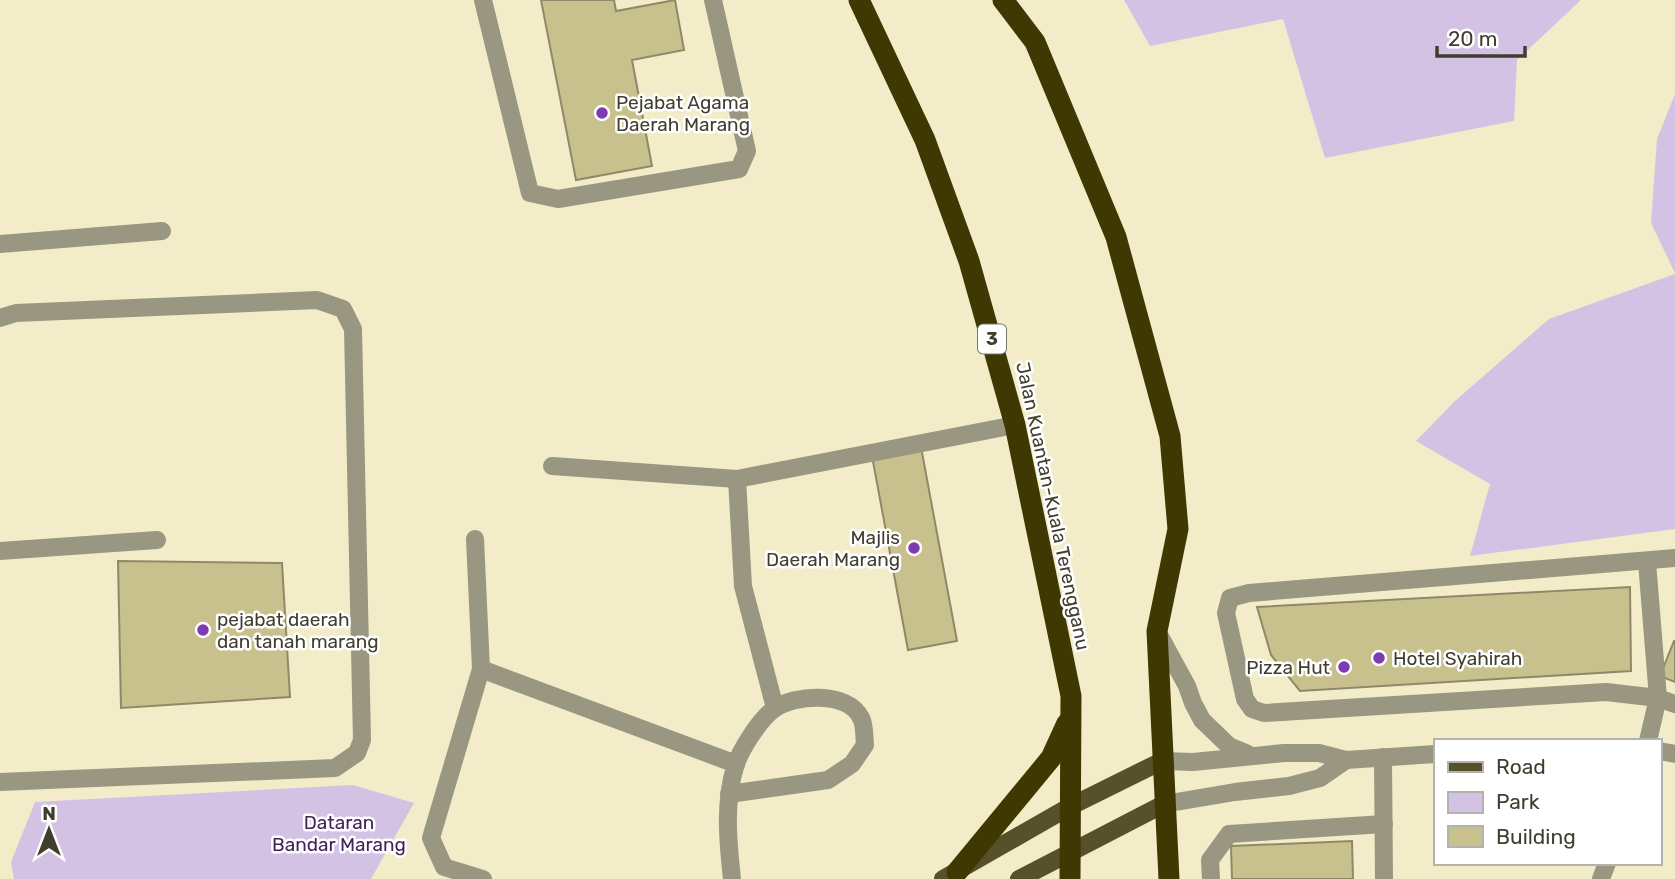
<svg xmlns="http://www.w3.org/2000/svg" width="1675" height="879" font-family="Rubik,sans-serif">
<rect width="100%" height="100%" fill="#f2edc8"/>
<g fill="#d3c2e4">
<polygon points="1124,0 1581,0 1517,60 1514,121 1325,158 1283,19 1150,46"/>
<polygon points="1675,94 1675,273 1651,223 1657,139"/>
<polygon points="1675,274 1675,529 1470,556 1490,484 1416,441 1455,401 1549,319"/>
<polygon points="353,785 414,803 371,879 14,879 11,862 35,802"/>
</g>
<g fill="#c9c18d" stroke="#8e8967" stroke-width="2">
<polygon points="541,0 614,0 616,11 675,0 684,50 632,60 652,166 576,180"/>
<polygon points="921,447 957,641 908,650 872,456"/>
<polygon points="118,561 282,563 290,697 121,708"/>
<polygon points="1630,587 1631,671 1300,691 1271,655 1257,607"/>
<polygon points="1674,641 1675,641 1675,682 1660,676"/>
<polygon points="1352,841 1353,879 1232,879 1231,846"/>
</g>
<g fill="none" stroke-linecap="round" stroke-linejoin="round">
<g stroke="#999681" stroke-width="18">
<polyline points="483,0 530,193 558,199 739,169 747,151 713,0"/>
<polyline points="0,244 162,231"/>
<polyline points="0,318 16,313 317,300 343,309 353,329 362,740 357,753 335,768 0,782"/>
<polyline points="552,466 737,479 1015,425"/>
<polyline points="737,479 743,586 775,708"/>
<polyline points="475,539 481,669 431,838 444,867 483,879"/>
<polyline points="0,551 157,540"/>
<polyline points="1647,562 1658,698 1675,704"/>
<polyline points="1157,631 1187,686 1193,703 1202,720 1229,746 1248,754"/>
<polyline points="481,669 736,764"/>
<polyline points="1648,741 1658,698 1606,692 1264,713 1252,709 1245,699 1226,613 1230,598 1249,593 1675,558"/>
<polyline points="1659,751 1675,754"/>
<polyline points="1383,757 1384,879"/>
<polyline points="1162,761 1193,762 1284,753 1319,753 1346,760 1435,754"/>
<path d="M729,794l99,-14 24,-16 13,-19c-1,-8 0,-20 -4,-27 -13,-27 -66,-24 -87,-9 -14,10 -34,41 -39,58 -11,36 -7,75 -3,112"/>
<polyline points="1164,804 1235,792 1289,786 1320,778 1346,760"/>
<polyline points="1211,879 1210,860 1229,834 1384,824"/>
<polyline points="1601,879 1607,863"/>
</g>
<g stroke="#575129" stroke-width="18">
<polyline points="943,879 1069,807 1162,761"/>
<polyline points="1019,879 1164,804"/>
</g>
<g stroke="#403802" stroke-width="21">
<polyline points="859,0 925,140 969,261 1015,425 1071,696 1070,879"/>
<polyline points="1003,0 1035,42 1116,237 1170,436 1178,529 1157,631 1169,879"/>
<polyline points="957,872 1051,758 1067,723"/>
</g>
</g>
<g fill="#7d3baf" stroke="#fff" stroke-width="2.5">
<circle cx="602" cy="113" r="7"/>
<circle cx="914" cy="548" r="7"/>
<circle cx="203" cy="630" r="7"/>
<circle cx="1379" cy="658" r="7"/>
<circle cx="1344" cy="667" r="7"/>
</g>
<g text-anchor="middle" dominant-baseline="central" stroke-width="5" stroke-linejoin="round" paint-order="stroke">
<rect fill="#fff" stroke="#79786d" stroke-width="2" x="978" y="324.5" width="28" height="29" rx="5"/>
<g font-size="18" font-weight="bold" fill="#403e2f">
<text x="992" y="339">3</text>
</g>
<g font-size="19" fill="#403e2f" stroke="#fff" text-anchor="start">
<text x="616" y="102">Pejabat Agama<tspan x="616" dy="22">Daerah Marang</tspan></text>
<text x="900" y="537" text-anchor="end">Majlis<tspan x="900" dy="22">Daerah Marang</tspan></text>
<text x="217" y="619">pejabat daerah<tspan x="217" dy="22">dan tanah marang</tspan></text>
<text x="1393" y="658">Hotel Syahirah</text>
<text x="1330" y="667" text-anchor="end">Pizza Hut</text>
</g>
<g font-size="19" fill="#403e2f" stroke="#fff">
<text transform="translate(1053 506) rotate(78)">Jalan Kuantan-Kuala Terengganu</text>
</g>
<g font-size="19" fill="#41225a" stroke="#fff">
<text x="339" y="822">Dataran<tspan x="339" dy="22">Bandar Marang</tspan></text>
</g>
</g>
<rect x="1434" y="739" width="228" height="126" fill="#ffffff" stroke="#b3b2ac" stroke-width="2"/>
<rect x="1448" y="762" width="35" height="10" fill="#575129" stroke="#b3b2ac" stroke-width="2"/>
<text x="1496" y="774" font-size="21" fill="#403e2f">Road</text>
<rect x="1448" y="792" width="35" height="21" fill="#d3c2e4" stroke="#b3b2ac" stroke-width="2"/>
<text x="1496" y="809" font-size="21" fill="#403e2f">Park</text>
<rect x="1448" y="826" width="35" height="21" fill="#c9c18d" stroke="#b3b2ac" stroke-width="2"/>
<text x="1496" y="844" font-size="21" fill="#403e2f">Building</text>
<g transform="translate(49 830)" stroke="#ffffff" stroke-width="5" paint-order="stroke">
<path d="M0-5L12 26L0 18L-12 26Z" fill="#403e2f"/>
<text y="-10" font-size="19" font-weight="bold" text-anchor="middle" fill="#403e2f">N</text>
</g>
<path d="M1437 46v10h88v-10" fill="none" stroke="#403e2f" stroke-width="3.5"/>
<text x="1448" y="46" font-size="21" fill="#403e2f" stroke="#ffffff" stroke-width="5" paint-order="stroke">20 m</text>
</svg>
